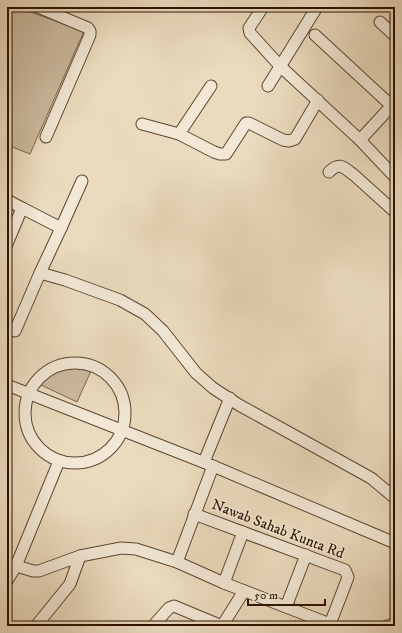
<svg xmlns="http://www.w3.org/2000/svg" width="402" height="633" font-family="'IM FELL DW Pica',serif">
<rect width="100%" height="100%" fill="#ebdbbe"/>
<filter id="stains"><feTurbulence type="fractalNoise" baseFrequency=".005" numOctaves="4"/><feColorMatrix values="0 0 0 0 .2 0 0 0 0 .09 0 0 0 0 .02 0 0 0 .5 -.17"/></filter>
<radialGradient id="worn" r=".72"><stop offset=".6" stop-color="#630" stop-opacity="0"/><stop offset="1" stop-color="#630" stop-opacity=".3"/></radialGradient>
<g fill="#cbb99e" stroke="#7c664f">
<polygon points="7,7 16,7 84,31 30,154 7,145"/>
<polygon points="69,367 91,371 77,402 39,384 49,374"/>
</g>
<g fill="none" stroke-linecap="round" stroke-linejoin="round">
<defs>
<g id="minor">
<polyline points="38,7 88,28 90,31 90,35 46,137"/>
<polyline points="263,7 249,28 250,33 280,66 360,140 395,177"/>
<polyline points="380,22 395,36"/>
<polyline points="315,35 395,109"/>
<polyline points="268,86 317,7"/>
<polyline points="142,124 179,134 214,152 220,154 226,154 246,123 249,123 283,140 289,141 295,139 318,100"/>
<polyline points="179,134 211,86"/>
<polyline points="360,140 395,102"/>
<path d="M329,172c11,-11 15,-4 25,3l41,37"/>
<polyline points="7,200 22,208 7,244"/>
<polyline points="22,208 61,228 40,273 65,280 120,300 145,314 163,331 196,373 213,388 239,405 371,478 395,498"/>
<polyline points="61,228 82,181"/>
<polyline points="15,331 40,273"/>
<circle cx="75" cy="413" r="50"/>
<polyline points="7,385 213,466 395,543"/>
<polyline points="204,462 230,398"/>
<polyline points="194,514 345,570 348,577 347,580 330,624"/>
<polyline points="177,562 213,466"/>
<polyline points="7,563 33,571 39,571 80,556 121,548 136,549 177,562 224,583 335,626"/>
<polyline points="7,581 16,566 59,461"/>
<polyline points="224,583 243,532"/>
<polyline points="286,607 306,555"/>
<polyline points="36,626 70,584 80,556"/>
<polyline points="153,626 169,608 174,606 222,626 244,591"/>
<polyline points="387,626 395,623"/>
</g>
</defs>
<use href="#minor" stroke="#5d4430" stroke-width="13"/>
<use href="#minor" stroke="#f2e8d5" stroke-width="11"/>
</g>
<g text-anchor="middle" dominant-baseline="central" stroke-width="3" stroke-linejoin="round" paint-order="stroke">
<g font-size="15" fill="#2e1200" stroke="#f2e8d5">
<text transform="translate(278 529) rotate(21)">Nawab Sahab Kunta Rd</text>
</g>
</g>
<rect width="402" height="633" fill="none" stroke="#ebdbbe" stroke-width="24"/>
<rect x="8" y="8" width="386" height="617" fill="none" stroke="#2e1200" stroke-width="2"/>
<rect x="12" y="12" width="378" height="609" fill="none" stroke="#2e1200"/>
<path d="M248 599v6h77v-6" fill="none" stroke="#2e1200" stroke-width="2"/>
<text x="254" y="599" font-size="12" fill="#2e1200" stroke="#f2e8d5" stroke-width="3" paint-order="stroke">50 m</text>
<rect width="100%" height="100%" filter="url(#stains)"/>
<rect width="100%" height="100%" fill="url(#worn)"/>
</svg>
